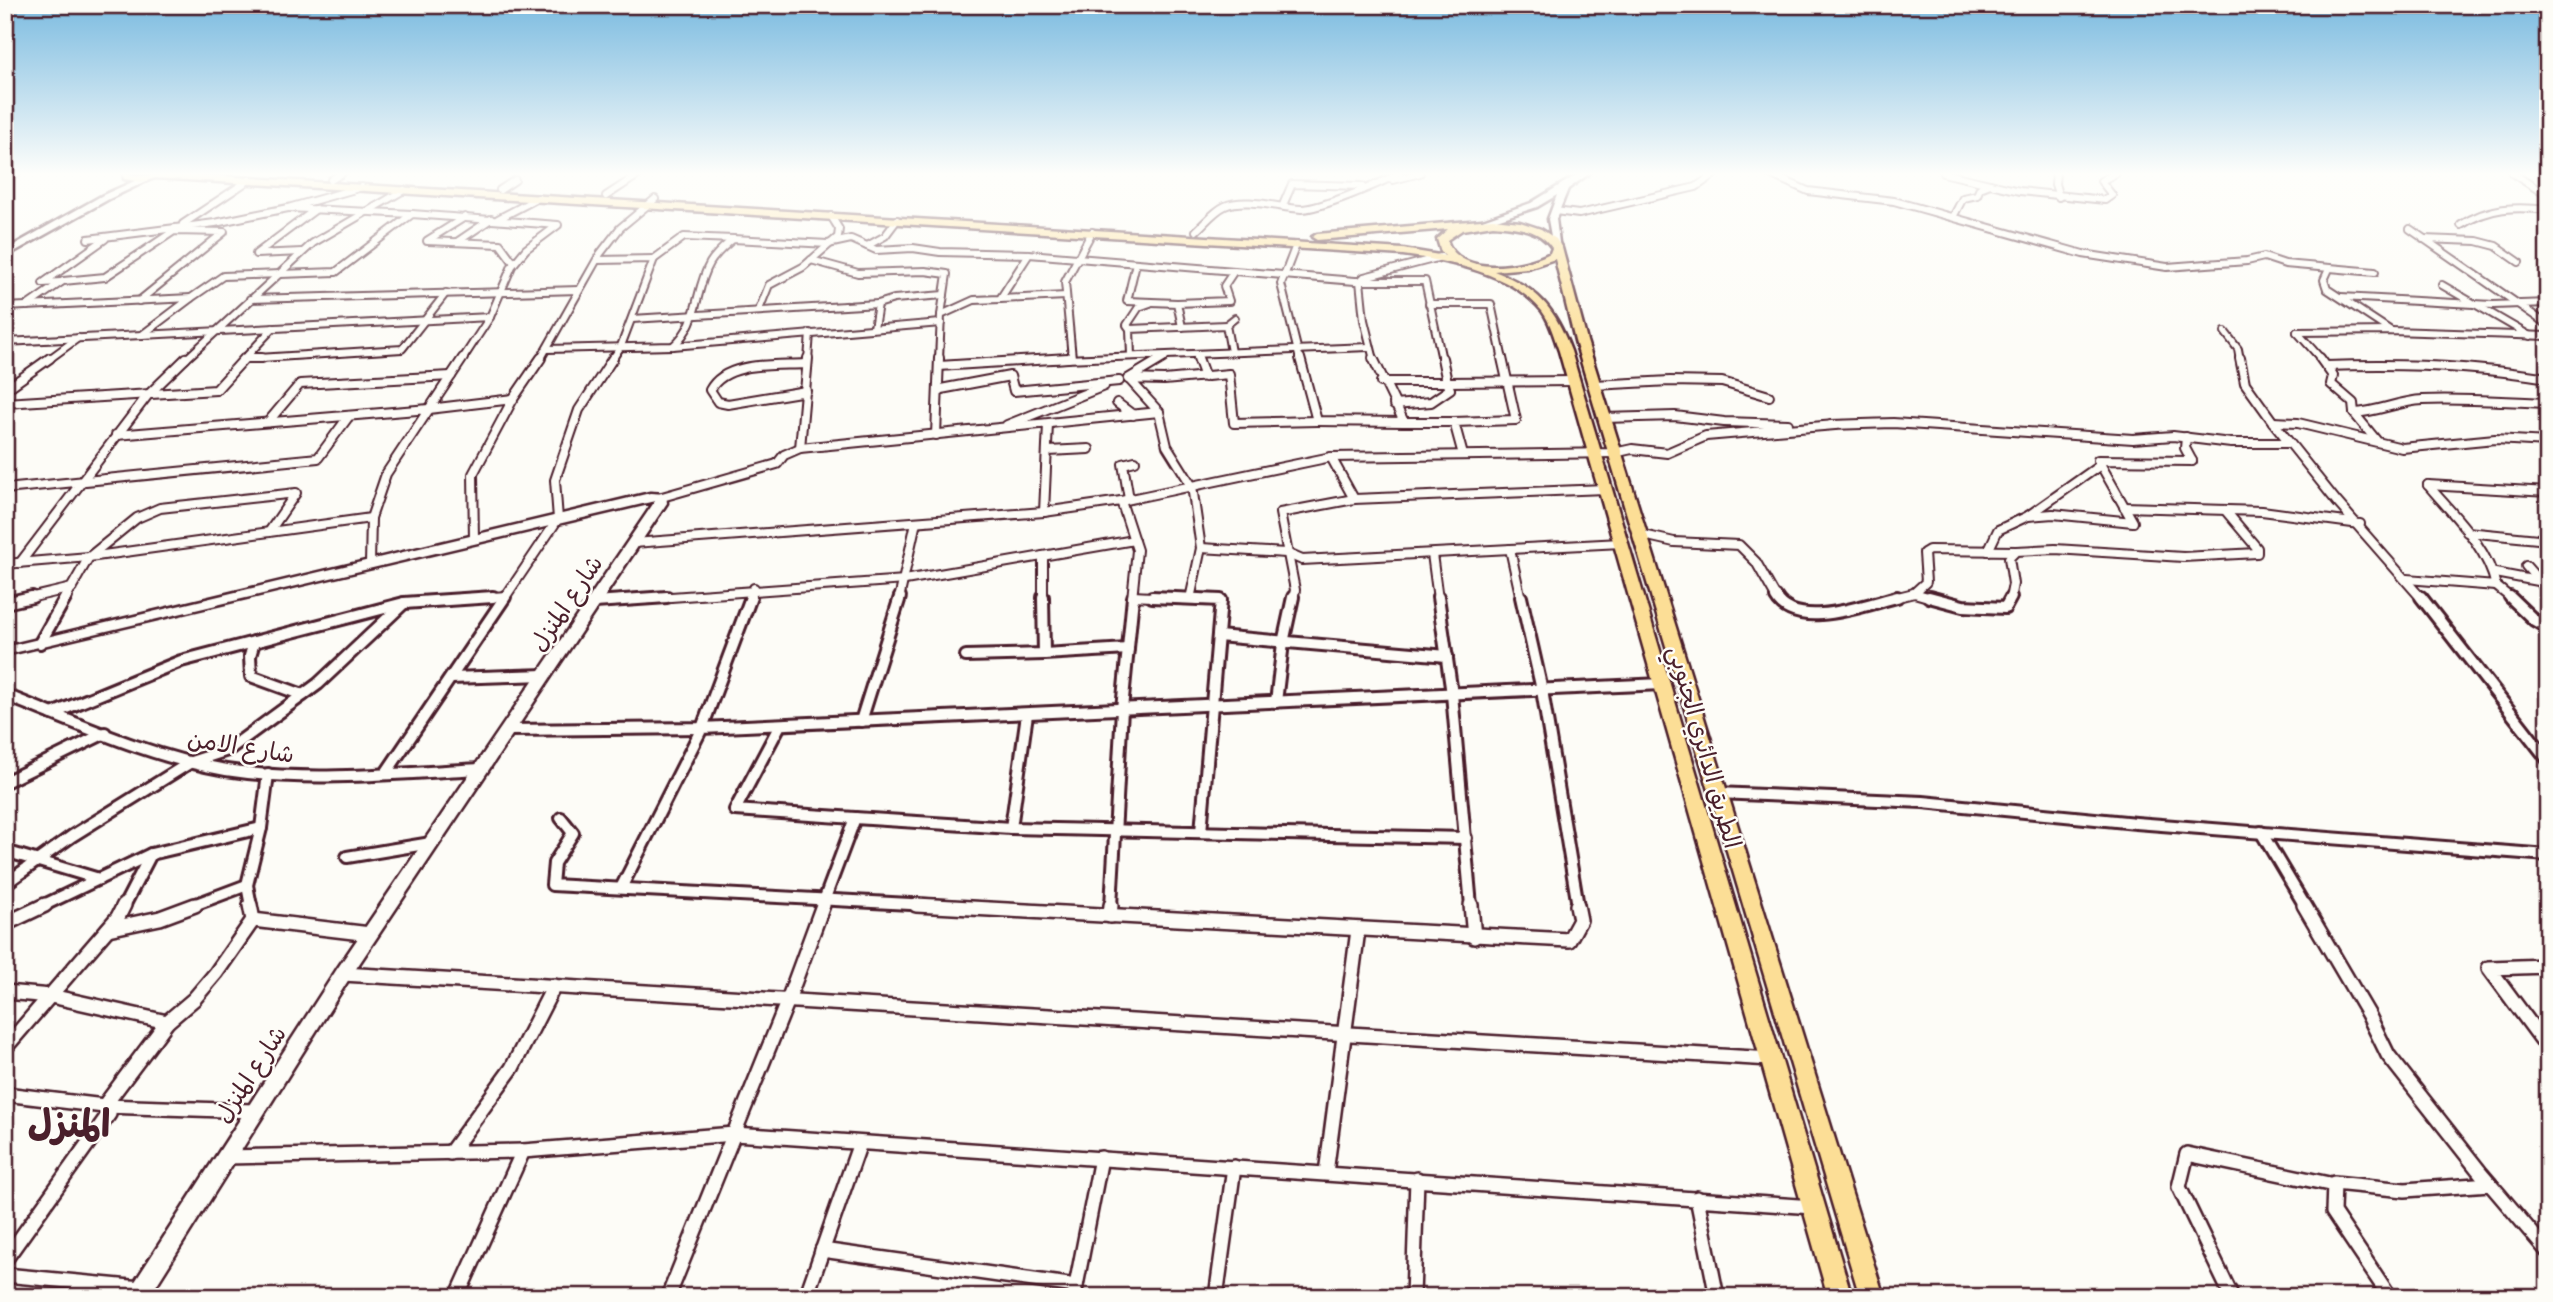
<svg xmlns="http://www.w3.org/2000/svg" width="2553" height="1302" font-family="Itim,'Playpen Sans Arabic',sans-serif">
<rect width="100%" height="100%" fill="#fdfcf7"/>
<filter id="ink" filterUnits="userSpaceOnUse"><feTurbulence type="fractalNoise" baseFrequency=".0143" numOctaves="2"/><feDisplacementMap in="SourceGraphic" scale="14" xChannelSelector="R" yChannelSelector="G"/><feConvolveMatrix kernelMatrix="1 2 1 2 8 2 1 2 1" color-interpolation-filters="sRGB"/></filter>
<g filter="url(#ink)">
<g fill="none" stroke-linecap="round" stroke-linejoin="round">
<defs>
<g id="street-far3">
<polyline points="1767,173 1808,191 1894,201 2083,254 2167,267 2247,261 2264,257 2285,264 2375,272"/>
<polyline points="1943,173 2020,191 2105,200 2112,195 2101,181 2116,173"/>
<polyline points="2056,173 2055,184 2059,197"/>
<polyline points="2512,173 2548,196"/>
<polyline points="5,176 17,173"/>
<polyline points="331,180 342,173"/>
<polyline points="1393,180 1420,173"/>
<polyline points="362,187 288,208 412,214"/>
<polyline points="500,190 515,180"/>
<polyline points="606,196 641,173"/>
<polyline points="1283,205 1292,184 1362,186"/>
<polyline points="1555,211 1579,214 1696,187 1716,173"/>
<polyline points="1953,217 1963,198 1977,195 1980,188 1990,184"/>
<polyline points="498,219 538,198"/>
<polyline points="183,224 249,180"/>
<path d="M2461,225c28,-18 54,-19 87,-15"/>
<polyline points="2410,229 2548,325"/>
<path d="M1196,231c9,-8 18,-20 29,-25 20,-9 55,2 76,3 19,0 81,-26 98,-36"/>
<polyline points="88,239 215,223 288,208"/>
<polyline points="2423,239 2477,241 2496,246 2519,262"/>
<polyline points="428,240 465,217"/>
<polyline points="427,241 500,244 514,263"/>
<polyline points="457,242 491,219"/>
<polyline points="1296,245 1281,284 1300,360"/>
<polyline points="867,246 885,236 897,220"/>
<polyline points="302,252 256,254 316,209"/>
<polyline points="654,259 684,237 733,239"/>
<polyline points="597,260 654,259 621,346 612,360"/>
<polyline points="811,260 858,273 925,271 947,274 941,315"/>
<polyline points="1136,263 1127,301 1177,303 1182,327"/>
<polyline points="2329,269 2324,280 2327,289 2391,331"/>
<polyline points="61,282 43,283 105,239"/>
<polyline points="2442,285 2530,336"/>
<polyline points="2341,297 2493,305 2548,303"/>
<polyline points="191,298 223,276 336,272 412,214 558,225 526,249 512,266 490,317 462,360"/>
<polyline points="250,299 579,290"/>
<polyline points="1000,299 1066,296"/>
<polyline points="1177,303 1229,301 1224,286 1234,271"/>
<polyline points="1429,304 1491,304 1503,360"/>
<polyline points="27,306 63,281 105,277 174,231 224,232 139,301"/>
<polyline points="5,307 191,298 142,335"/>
<polyline points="759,310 769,285 803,267 838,237 839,229 831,216"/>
<polyline points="632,319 878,304"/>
<polyline points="1226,325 1235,318"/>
<polyline points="273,328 244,359 402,349 446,293"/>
<polyline points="874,328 878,304 894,299 944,295"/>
<polyline points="1130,329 1127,325 1139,307 1150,303"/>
<polyline points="2225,332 2238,349 2240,360"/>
<polyline points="2297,332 2391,331 2548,336"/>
<polyline points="2297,332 2322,360"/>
<polyline points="5,342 490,317"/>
<path d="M673,346c27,-23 21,-55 37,-83 6,-10 15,-17 23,-24l95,5 23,-5 25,11 37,-2 27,4 89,2 326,27h70l17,79"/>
<polyline points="547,349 673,346 941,323"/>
<polyline points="1197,354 1199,360"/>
<polyline points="1131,356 1130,329 1226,325 1231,352"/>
<polyline points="1072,358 1065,282 1092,232"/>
<polyline points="48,360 78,338"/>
<polyline points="185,360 313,243 404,190"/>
<polyline points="540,360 600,254 620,228 655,199"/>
<polyline points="808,360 810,333"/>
<polyline points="939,360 941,315 974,300 1000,299 1029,254"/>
<polyline points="1040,360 1369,347"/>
<polyline points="1160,360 1166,356"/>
<polyline points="1374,360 1364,320 1360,281 1364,277 1441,257"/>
</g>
<g id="street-far2">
<polyline points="245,358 262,358"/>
<polyline points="1198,358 1205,377"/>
<polyline points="1300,358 1317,421 1404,422"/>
<polyline points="1373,358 1404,422 1454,422"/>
<polyline points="1442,358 1447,382 1574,381"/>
<polyline points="2240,358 2245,383 2273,422 2337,502 2422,599"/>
<polyline points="2320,358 2333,376 2331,384 2353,403 2354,413 2376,440"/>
<path d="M806,364c-29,2 -80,-4 -96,26l8,12 10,2 78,-13"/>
<polyline points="939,366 1068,358"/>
<path d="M2326,366c74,-3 149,0 222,12"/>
<polyline points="1128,379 1163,358"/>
<polyline points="1381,382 1447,382 1450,389 1431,402 1394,405"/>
<polyline points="1594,385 1670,381 1722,382 1769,396"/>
<polyline points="941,389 1010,376 1014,391 1119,381"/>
<polyline points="5,390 50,358"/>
<polyline points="5,403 216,390 244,359"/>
<polyline points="1117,403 1133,415"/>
<path d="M2354,413c24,-1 45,-12 69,-13 41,-2 84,2 125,3"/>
<polyline points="1604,418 1675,416 1724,422 1788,424"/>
<polyline points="268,422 300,384 451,376"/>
<polyline points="2273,422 2298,423 2402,448 2495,439 2548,442"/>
<polyline points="1007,425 1104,386"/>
<polyline points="1831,425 1893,423 2133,439 2173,436 2231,443 2289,443"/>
<polyline points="116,435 429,409 513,399"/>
<polyline points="936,435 939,358"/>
<polyline points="2186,437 2185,448 2192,461"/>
<polyline points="800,448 808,358"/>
<polyline points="1048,451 1089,449"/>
<polyline points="1463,455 1454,422 1516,420 1502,358"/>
<polyline points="1331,457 1354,499"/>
<polyline points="2428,485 2548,492"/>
<polyline points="5,489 318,458 349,416"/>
<polyline points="662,497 777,464 784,455 800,448 1159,412"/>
<polyline points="1129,499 1123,464 1135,461"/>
<polyline points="1121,501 1137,550 1132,599"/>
<polyline points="2124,507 2262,511 2360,524"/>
<polyline points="1044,512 1048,424"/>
<polyline points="2028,516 2099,466"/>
<polyline points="2467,532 2548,540"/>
<polyline points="1639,534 1674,542 1739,545 1756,562 1777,599"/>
<polyline points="474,539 473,474 513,399 541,358"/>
<polyline points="634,543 1044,512 1121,501 1331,457 1614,453 1632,449 1667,453 1706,436 1835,425"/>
<polyline points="1201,548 1192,486 1167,446 1159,412 1129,379 1164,380 1229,374 1234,423 1317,421"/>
<polyline points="1510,549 1521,599"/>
<polyline points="1988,551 1998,530 2028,516 2053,514 2133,522 2098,460 2192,461"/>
<polyline points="1432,554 1438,599"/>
<polyline points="1043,556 1043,599"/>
<polyline points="20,563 147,396 186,358"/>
<polyline points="5,564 89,557 371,518"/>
<polyline points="370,564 371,518 386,474 463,358"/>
<polyline points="2526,566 2540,582"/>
<polyline points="2495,573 2548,583"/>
<path d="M2407,579l89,7c-9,-40 -42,-70 -68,-101"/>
<polyline points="2496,586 2512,599"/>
<polyline points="1914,593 1926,582 1924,553 1929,550 2016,551"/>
<polyline points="1133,596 1190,599"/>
<polyline points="25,599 72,588"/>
<polyline points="65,599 89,557 137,518 160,508 296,493 269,532"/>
<polyline points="468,599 506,596"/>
<polyline points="504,599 558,519 555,480 579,410 613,358"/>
<polyline points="643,599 905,580 1134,540"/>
<polyline points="750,599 754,588"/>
<polyline points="899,599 916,522"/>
<polyline points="1190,599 1201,548 1286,553 1302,560 1621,543"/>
<polyline points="1293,599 1295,590 1280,513 1354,499 1605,489"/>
<polyline points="1890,599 1914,593 1935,599"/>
<polyline points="2010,599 2013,584 2009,558 2016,551 2055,549 2183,557 2257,553 2257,548 2225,510"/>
</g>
<g id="street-far1">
<polyline points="1152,597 1221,600 1201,832"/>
<polyline points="1438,597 1452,694 1471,906"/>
<polyline points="1521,597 1542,690 1578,906"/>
<path d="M1776,597c20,35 91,7 121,0"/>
<polyline points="1929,597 1963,606 2005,608 2011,597"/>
<polyline points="2421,597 2548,760"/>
<polyline points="2510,597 2534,620 2548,628"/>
<polyline points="595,602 667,597"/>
<polyline points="5,603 32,597"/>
<polyline points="1218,636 1447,656"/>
<polyline points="254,642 250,656 251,676 303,695"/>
<polyline points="40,643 66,597"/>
<polyline points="1044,654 1128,649"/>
<polyline points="966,656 1044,654 1043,597"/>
<polyline points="451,678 545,675"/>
<path d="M5,695c72,28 144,62 221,75 84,13 171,3 255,-1"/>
<polyline points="1276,702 1283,643 1293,597"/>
<polyline points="52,714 181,661 404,603 493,597"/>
<polyline points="1027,714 1011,828 1466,838"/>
<polyline points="861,721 900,597"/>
<polyline points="780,725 735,810 855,818"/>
<polyline points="508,730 702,728 1662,684"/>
<polyline points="386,773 505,597"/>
<polyline points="5,782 105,733"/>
<polyline points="1717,793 1923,802 2136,823 2548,855"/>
<polyline points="561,818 573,833 554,863 552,885 948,906"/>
<polyline points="2261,832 2305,906"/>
<polyline points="5,851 99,879"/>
<polyline points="347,857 431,843"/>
<polyline points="5,884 72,836 191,762 228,750 318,684 404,603"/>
<polyline points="621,888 702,728 751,597"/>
<polyline points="42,906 151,854 261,828"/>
<polyline points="124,906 151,854"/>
<polyline points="191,906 247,885"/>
<polyline points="251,906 247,885 261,828 268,774"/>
<polyline points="822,906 855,818 1011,828"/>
<polyline points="1111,906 1122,709 1133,597"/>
</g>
<g id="street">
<polyline points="916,905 1569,940 1580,920 1577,905"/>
<polyline points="1471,905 1474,937"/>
<polyline points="2304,905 2368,1014 2388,1055 2480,1172 2548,1252"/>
<polyline points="1110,916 1111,905"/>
<polyline points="253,920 370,934"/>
<polyline points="5,924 45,905"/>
<polyline points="108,929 160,918 195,905"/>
<polyline points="2548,966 2489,968 2548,1048"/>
<polyline points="343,974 1771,1059"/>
<polyline points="5,992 51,996 167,1022"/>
<polyline points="5,1048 118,917 124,905"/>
<polyline points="5,1094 104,1106 253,1111"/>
<polyline points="523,1151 734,1134 1813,1207"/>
<polyline points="450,1153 512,1068 554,986"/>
<polyline points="225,1157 523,1151 457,1297"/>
<polyline points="1326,1173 1358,930"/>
<polyline points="1697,1198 1717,1297"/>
<polyline points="822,1250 1076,1286 1074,1297"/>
<polyline points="5,1260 109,1114 104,1106 167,1022 194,999 216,973 253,920 250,905"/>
<polyline points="5,1275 141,1288"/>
<polyline points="1076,1286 1101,1158"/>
<polyline points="668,1297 788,1000 823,905"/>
<polyline points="806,1297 860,1143"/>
<polyline points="1216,1297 1234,1167"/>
<polyline points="1413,1297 1417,1179"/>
<polyline points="2232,1297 2179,1187 2187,1154 2334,1185"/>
<polyline points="2390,1297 2333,1212 2334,1183 2405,1190 2490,1184"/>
</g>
<g id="secondary">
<polygon points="1580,173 1590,173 1568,189 1556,219 1560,250 1553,248 1548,219 1557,195 1537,207 1478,226 1471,224 1531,203"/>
<polygon points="146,176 153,178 109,199 5,257 5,250 103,195"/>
<polygon points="650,493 666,494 667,503 349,979 149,1297 125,1297 337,969 655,501 5,655 5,647"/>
</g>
<path id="primary" d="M123,173l19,3 28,-3 1233,76 42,7 -4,-4 -4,-13 11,-10 -131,11 -5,-3 5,-3 176,-15 27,3 21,7 15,10 6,9 25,93 297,956h-24l-285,-956 -20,-82 -27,9 -34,3c44,17 61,37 77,80l281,946h-24l-269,-946c-5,-13 -8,-28 -17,-40 -31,-38 -93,-50 -139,-56l-1248,-77 -13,4 -18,-3zM1493,225c22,2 46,3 59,23l-2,5c-27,15 -91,24 -103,-13l15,-10z"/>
</defs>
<use href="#street-far3" stroke="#4a1f2b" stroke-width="10"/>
<use href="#street-far2" stroke="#4a1f2b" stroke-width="12"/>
<use href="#street-far1" stroke="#4a1f2b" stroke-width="16"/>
<use href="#street" stroke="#4a1f2b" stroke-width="18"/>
<use href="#secondary" stroke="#4a1f2b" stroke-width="5"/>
<use href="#primary" stroke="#4a1f2b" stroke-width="5"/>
<use href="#street-far3" stroke="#fdfcf7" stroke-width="6"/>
<use href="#street-far2" stroke="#fdfcf7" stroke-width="8"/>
<use href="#street-far1" stroke="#fdfcf7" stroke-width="10"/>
<use href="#street" stroke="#fdfcf7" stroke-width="13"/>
<use href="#secondary" fill="#fdfcf7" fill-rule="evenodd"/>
<use href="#primary" fill="#fcde96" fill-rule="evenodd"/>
</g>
</g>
<linearGradient id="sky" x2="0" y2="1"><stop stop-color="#7bbbe0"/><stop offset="0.49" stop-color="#fefefb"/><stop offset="1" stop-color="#fefefb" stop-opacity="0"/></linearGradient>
<rect width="2553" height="355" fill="url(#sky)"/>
<g text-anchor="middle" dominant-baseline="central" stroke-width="5" stroke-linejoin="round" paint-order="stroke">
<g font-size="24" fill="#4a1f2b" stroke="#fdfcf7">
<text transform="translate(566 603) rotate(-56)">شارع المنزل</text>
<text transform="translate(241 746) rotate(9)">شارع الامن</text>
<text transform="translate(1705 747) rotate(74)">الطريق الدائري الجنوبي</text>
<text transform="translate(250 1074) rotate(-57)">شارع المنزل</text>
</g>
<g font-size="38" font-weight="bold" fill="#4a1f2b" stroke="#fdfcf7">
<text x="69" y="1124">المنزل</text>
</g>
</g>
<rect width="2553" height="1302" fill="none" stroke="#fdfcf7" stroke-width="28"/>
<rect x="14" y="14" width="2525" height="1274" fill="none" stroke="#4a1f2b" stroke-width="2.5" filter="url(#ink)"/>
</svg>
